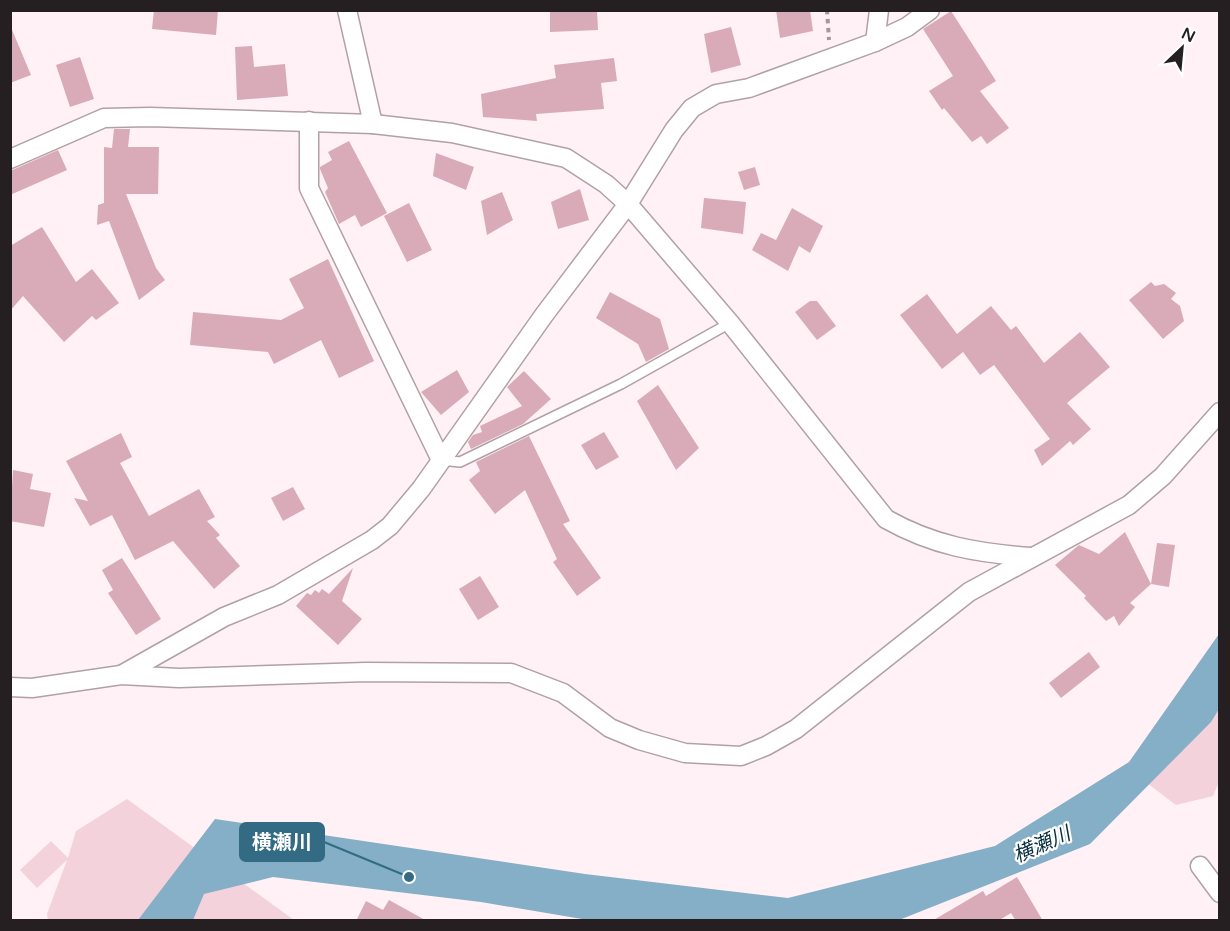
<svg xmlns="http://www.w3.org/2000/svg" width="1230" height="931" font-family="'Varela Round','Noto Sans JP',sans-serif">
<rect width="100%" height="100%" fill="#fff1f5"/>
<g fill="#f3d2db">
<polygon points="1219,683 1219,782 1213,796 1176,805 1147,783"/>
<polygon points="127,799 294,920 48,920 47,914 67,860 37,888 20,870 51,841 68,858 76,831"/>
</g>
<polygon fill="#84afc6" points="1219,634 1219,709 1211,722 1090,844 899,920 588,920 481,902 273,877 204,894 193,920 138,920 215,819 585,874 788,898 995,846 1129,762"/>
<g fill="#d9abb9">
<polygon points="154,10 218,10 216,35 152,29"/>
<polygon points="550,10 597,10 598,30 550,32"/>
<polygon points="776,10 810,10 813,31 780,38"/>
<polygon points="951,11 996,81 980,91 1009,128 987,144 981,136 972,142 944,108 942,110 929,91 953,76 923,29"/>
<polygon points="10,25 31,75 10,83"/>
<polygon points="731,27 741,65 711,73 704,34"/>
<polygon points="252,46 254,67 285,64 288,96 237,100 235,47"/>
<polygon points="80,57 94,99 70,107 56,65"/>
<polygon points="614,58 617,81 601,83 604,109 536,114 537,121 483,117 481,94 556,78 554,65"/>
<polygon points="114,129 130,129 128,147 159,147 158,194 126,194 156,268 165,280 139,300 109,221 97,225 98,205 104,203 104,147 112,148"/>
<polygon points="349,141 387,213 361,227 355,215 339,224 325,192 328,188 320,169 320,167 332,160 328,152"/>
<polygon points="58,150 67,170 10,195 10,171"/>
<polygon points="436,153 474,167 466,190 433,176"/>
<polygon points="755,167 760,185 744,190 738,172"/>
<polygon points="580,189 589,220 558,229 551,202"/>
<polygon points="502,192 513,220 487,235 481,201"/>
<polygon points="704,198 746,202 743,234 701,228"/>
<polygon points="409,203 432,250 407,262 384,216"/>
<polygon points="792,208 823,226 810,253 799,246 788,271 752,250 761,233 776,240"/>
<polygon points="42,227 76,282 92,269 119,303 96,320 92,316 64,342 23,296 10,311 10,246"/>
<polygon points="328,259 374,361 339,378 321,340 274,364 268,352 190,345 193,312 281,320 304,308 289,279"/>
<polygon points="1151,282 1155,286 1164,284 1176,293 1171,299 1180,306 1184,321 1163,339 1129,300"/>
<polygon points="610,292 660,319 669,349 646,362 638,344 596,318"/>
<polygon points="927,294 957,334 991,306 1011,330 1016,326 1044,363 1080,332 1110,367 1067,403 1091,429 1073,445 1070,441 1042,466 1034,450 1050,439 994,365 980,375 963,352 942,369 900,315"/>
<polygon points="810,301 817,301 836,326 817,340 795,312"/>
<polygon points="457,370 469,392 441,415 421,392"/>
<polygon points="524,371 551,399 523,424 471,449 468,442 473,435 482,432 480,426 522,406 507,387"/>
<polygon points="658,385 699,448 676,470 637,401"/>
<polygon points="604,432 619,457 596,470 581,445"/>
<polygon points="121,433 132,457 120,463 149,516 199,489 215,517 207,521 220,535 216,538 240,566 214,589 173,541 135,560 112,515 90,526 74,498 88,501 66,461"/>
<polygon points="529,436 570,521 563,524 601,578 577,596 553,562 557,559 525,490 495,514 469,480 480,471 476,462"/>
<polygon points="13,470 33,474 30,489 51,493 44,527 10,521"/>
<polygon points="293,487 305,509 283,521 271,498"/>
<polygon points="1125,532 1151,584 1157,543 1175,545 1169,587 1151,584 1130,603 1135,607 1119,626 1114,616 1106,621 1084,598 1086,596 1055,565 1079,545 1099,554"/>
<polygon points="122,558 161,619 136,635 108,593 113,590 102,570"/>
<polygon points="353,568 342,601 362,619 338,645 296,606 307,593 311,595 315,590 319,593 322,589 329,594"/>
<polygon points="480,576 499,607 478,620 459,589"/>
<polygon points="1089,652 1100,667 1061,698 1049,683"/>
<polygon points="1017,877 1043,921 1016,921 1011,913 998,921 932,921 983,891 986,896"/>
<polygon points="389,900 427,921 356,921 366,901 383,910"/>
</g>
<g fill="none" stroke-linecap="round" stroke-linejoin="round">
<defs>
<polyline id="lane" points="441,460 460,462 621,384 730,323"/>
<g id="street">
<polyline points="347,10 373,124"/>
<polyline points="875,42 879,10"/>
<polyline points="309,121 309,188 441,460"/>
<path d="M10,159l94,-41 46,-1 223,7 79,9 114,25 40,26 22,20 102,119 156,196c48,27 91,34 145,38"/>
<polyline points="123,674 224,617 278,595 372,540 390,526 421,489 544,315 628,204 674,130 692,108 716,94 749,88 875,42 907,27 930,10"/>
<polyline points="10,687 32,688 121,675 179,678 366,672 511,673 563,693 610,728 639,740 685,753 741,756 766,746 796,729 969,592 1129,505 1163,476 1220,412"/>
<polyline points="1200,866 1220,893"/>
</g>
</defs>
<use href="#lane" stroke="#b1a1a6" stroke-width="12"/>
<use href="#street" stroke="#b1a1a6" stroke-width="21"/>
<polyline stroke="#a3989c" stroke-width="4" stroke-dasharray="4.5 4.5" stroke-linecap="butt" points="827,10 829,40"/>
<use href="#lane" stroke="#fff" stroke-width="9"/>
<use href="#street" stroke="#fff" stroke-width="18"/>
</g>
<g text-anchor="middle" dominant-baseline="central" stroke-width="4.5" stroke-linejoin="round" paint-order="stroke">
<g font-size="20" font-style="italic" fill="#072e3f" stroke="#fff">
<text transform="translate(1042 845) rotate(-24)">横瀬川</text>
</g>
</g>
<path fill="none" stroke="#336b85" stroke-width="2" d="M409 877L324 842"/>
<circle fill="#336b85" stroke="#fff" stroke-width="2" cx="409" cy="877" r="6"/>
<rect fill="#336b85" stroke="#336b85" stroke-width="2" x="240" y="823" width="84" height="38" rx="6"/>
<g font-size="20" text-anchor="middle" font-weight="bold" fill="#fff">
<text x="282" y="849">横瀬川</text>
</g>
<rect width="1230" height="931" fill="none" stroke="#251f21" stroke-width="24"/>
<g transform="translate(1182 48) rotate(26)" stroke="#ffffff" stroke-width="4.5" paint-order="stroke">
<path d="M0-4.5L10 22L0 15L-10 22Z" fill="#251f21"/>
<text y="-9" font-size="16" font-weight="bold" text-anchor="middle" fill="#251f21">N</text>
</g>
</svg>
